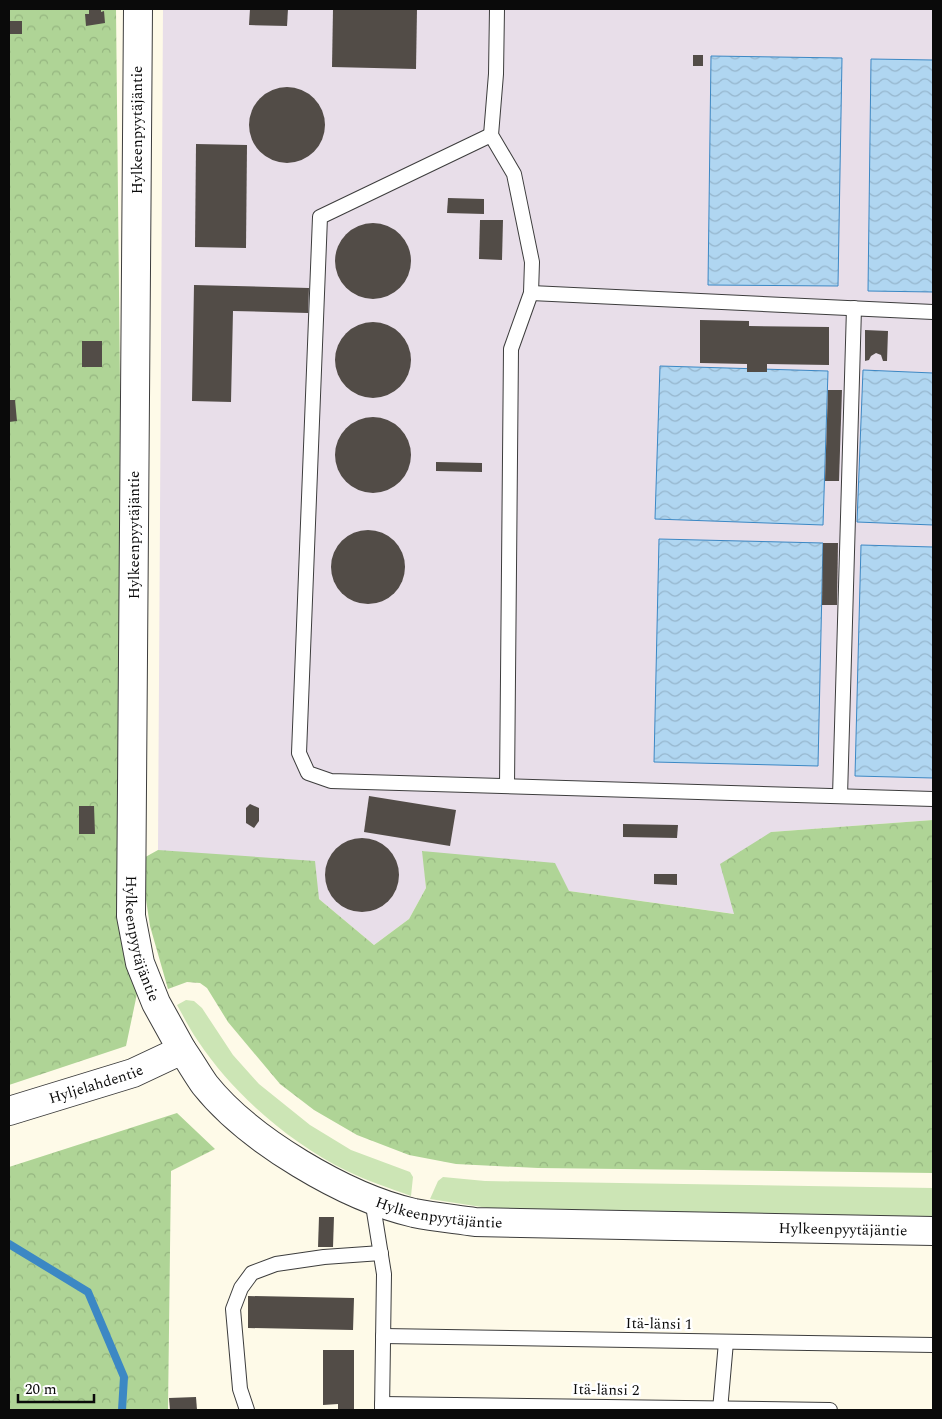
<svg xmlns="http://www.w3.org/2000/svg" width="942" height="1419" font-family="Spectral,serif">
<defs>
<pattern id="forest-crowns" width="20" height="18" patternUnits="userSpaceOnUse" patternTransform="scale(1.25)"><rect width="20" height="18" fill="#afd496"/><path d="M2 6a3 3 0 1 1 6 0M12 15a3 3 0 1 1 6 0" fill="none" stroke="#95b580"/></pattern>
<pattern id="water-waves" width="16" height="10" patternUnits="userSpaceOnUse" patternTransform="scale(1.25)"><rect width="16" height="10" fill="#b0d6f1"/><path d="M0 5q4-4 8 0t8 0" fill="none" stroke="#96b6cd"/></pattern>
</defs>
<rect width="100%" height="100%" fill="#fefae8"/>
<polygon fill="#e8dee9" points="163,9 933,9 933,820 771,832 735,914 569,891 423,851 426,888 409,919 374,945 319,899 158,850"/>
<g fill="#cce5b5">
<path d="M186,1000l8,1 8,7 31,47 26,29 51,41 41,25 59,22 3,5 -2,19c-21,-8 -44,-15 -64,-25 -58,-29 -113,-76 -149,-130 -8,-11 -14,-24 -21,-36z"/>
<polygon points="443,1177 485,1181 933,1188 933,1217 488,1208 430,1199 438,1181"/>
</g>
<g fill="url(#forest-crowns)">
<polygon points="9,9 116,9 126,950 138,989 126,1046 9,1085"/>
<polygon points="933,820 933,1173 538,1168 456,1164 409,1155 357,1135 314,1110 280,1084 228,1022 207,988 200,983 187,982 168,989 150,926 140,860 158,850 315,861 319,899 374,945 409,919 426,888 422,851 555,863 569,891 734,914 720,864 771,832"/>
<polygon points="177,1113 215,1149 171,1171 168,1410 9,1410 9,1167"/>
</g>
<g fill="url(#water-waves)" stroke="#3c88c4">
<polygon points="711,56 842,58 838,286 708,285"/>
<polygon points="871,59 933,60 933,292 868,291"/>
<polygon points="660,366 828,371 823,525 655,519"/>
<polygon points="863,370 933,373 933,525 857,522"/>
<polygon points="659,539 823,543 818,766 654,762"/>
<polygon points="861,545 933,547 933,778 855,776"/>
</g>
<g fill="none" stroke-linecap="round" stroke-linejoin="round">
<polyline stroke="#3c88c4" stroke-width="8" points="9,1244 88,1292 124,1377 122,1410"/>
</g>
<g fill="#524c47">
<polygon points="89,9 101,9 101,12 104,11 105,23 86,26 85,14 89,14"/>
<polygon points="250,9 288,9 287,26 249,25"/>
<polygon points="333,9 417,9 416,69 332,67"/>
<rect x="9" y="21" width="13" height="13"/>
<rect x="693" y="55" width="10" height="11"/>
<circle cx="287" cy="125" r="38"/>
<polygon points="196,144 247,145 246,248 195,247"/>
<polygon points="448,198 484,199 484,214 447,213"/>
<polygon points="480,220 503,220 502,260 479,259"/>
<circle cx="373" cy="261" r="38"/>
<polygon points="194,285 309,288 308,313 233,311 231,402 192,401"/>
<polygon points="700,320 749,321 749,326 829,327 829,365 767,364 767,372 747,372 747,364 700,363"/>
<circle cx="373" cy="360" r="38"/>
<polygon points="865,330 888,331 887,361 883,361 881,355 876,353 871,356 869,360 865,361"/>
<rect x="82" y="341" width="20" height="26"/>
<polygon points="828,390 842,390 839,481 825,481"/>
<polygon points="9,400 15,400 17,421 9,422"/>
<circle cx="373" cy="455" r="38"/>
<polygon points="436,462 482,463 482,472 436,471"/>
<circle cx="368" cy="567" r="37"/>
<polygon points="823,543 838,543 837,605 822,605"/>
<polygon points="369,796 456,810 450,846 364,832"/>
<polygon points="250,804 259,808 259,821 254,828 246,823 246,808"/>
<polygon points="79,806 94,806 95,834 79,834"/>
<polygon points="623,824 678,825 677,838 623,837"/>
<circle cx="362" cy="875" r="37"/>
<polygon points="654,874 677,874 677,885 654,884"/>
<polygon points="319,1217 334,1217 333,1247 318,1247"/>
<polygon points="248,1296 354,1298 353,1330 248,1328"/>
<polygon points="323,1350 354,1350 354,1410 338,1410 338,1404 323,1405"/>
<polygon points="196,1397 197,1410 170,1410 169,1398"/>
</g>
<g fill="none" stroke-linecap="round" stroke-linejoin="round">
<defs>
<g id="service">
<polyline points="497,9 496,74 491,135 514,174 532,262 531,293 511,349 507,786"/>
<polyline points="491,135 320,217 299,753 308,773 331,781 933,799"/>
<polyline points="531,293 933,312"/>
<polyline points="840,796 854,308"/>
<polyline points="372,1199 384,1274 382,1410"/>
<polyline points="383,1336 933,1345"/>
<polyline points="382,1404 830,1410"/>
<polyline points="247,1410 240,1389 233,1309 241,1288 252,1273 276,1264 324,1257 381,1253"/>
<polyline points="720,1410 726,1342"/>
</g>
<g id="minor">
<path id="s1" d="M9,1111l124,-38 49,-23c8,11 15,24 23,35 44,55 140,112 209,128 20,4 41,6 61,9l458,9"/>
</g>
<g id="tertiary">
<path id="s2" d="M138,9l-7,907 9,47 16,40 26,47"/>
</g>
</defs>
<use href="#service" stroke="#3d3d3d" stroke-width="16"/>
<use href="#minor" stroke="#3d3d3d" stroke-width="30"/>
<use href="#tertiary" stroke="#3d3d3d" stroke-width="30"/>
<use href="#service" stroke="#fff" stroke-width="14"/>
<use href="#minor" stroke="#fff" stroke-width="28"/>
<use href="#tertiary" stroke="#fff" stroke-width="28"/>
</g>
<g text-anchor="middle" dominant-baseline="central" stroke-width="5" stroke-linejoin="round" paint-order="stroke">
<g font-size="15" fill="#0a0a0a" stroke="#fff">
<text transform="translate(137 130) rotate(-90)">Hylkeenpyytäjäntie</text>
<text transform="translate(134 535) rotate(-90)">Hylkeenpyytäjäntie</text>
<text stroke="none"><textPath href="#s2" startOffset="931">Hylkeenpyytäjäntie</textPath></text>
<text stroke="none"><textPath href="#s1" startOffset="91">Hyljelahdentie</textPath></text>
<text stroke="none"><textPath href="#s1" startOffset="499">Hylkeenpyytäjäntie</textPath></text>
<text stroke="none"><textPath href="#s1" startOffset="904">Hylkeenpyytäjäntie</textPath></text>
<text transform="translate(659 1324) rotate(1)">Itä-länsi 1</text>
<text transform="translate(606 1390) rotate(1)">Itä-länsi 2</text>
</g>
</g>
<rect width="942" height="1419" fill="none" stroke="#0a0a0a" stroke-width="20"/>
<path d="M18 1394v8h76v-8" fill="none" stroke="#0a0a0a" stroke-width="2.5"/>
<text x="25" y="1394" font-size="15" fill="#0a0a0a" stroke="#ffffff" stroke-width="4" paint-order="stroke">20 m</text>
</svg>
